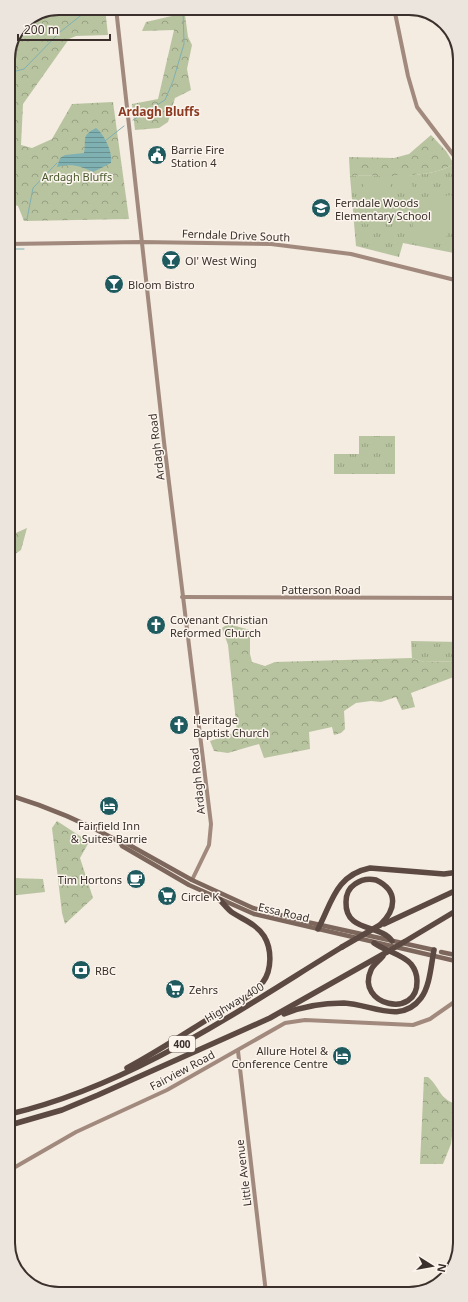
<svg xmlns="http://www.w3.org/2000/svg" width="468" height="1302" font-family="'Noto Sans',sans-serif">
<defs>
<pattern id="forest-crowns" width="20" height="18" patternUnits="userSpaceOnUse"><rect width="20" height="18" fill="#b8c4a0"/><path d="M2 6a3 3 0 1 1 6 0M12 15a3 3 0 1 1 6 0" fill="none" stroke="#97a083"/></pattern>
<pattern id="park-tufts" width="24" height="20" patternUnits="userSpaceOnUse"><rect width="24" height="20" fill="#b8c4a0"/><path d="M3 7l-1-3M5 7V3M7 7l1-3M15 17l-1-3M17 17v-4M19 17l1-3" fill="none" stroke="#97a083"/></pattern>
<pattern id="water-rules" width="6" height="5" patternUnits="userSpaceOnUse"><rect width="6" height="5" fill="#7fb0b2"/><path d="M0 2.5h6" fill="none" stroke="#699091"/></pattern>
</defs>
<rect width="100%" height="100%" fill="#f4ebe1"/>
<g fill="url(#forest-crowns)">
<polygon points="61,8 105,8 108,35 76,36 69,39 23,104 21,145 32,148 52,139 72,104 113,102 129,219 24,221 18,206 8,203 8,56 23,23"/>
<polygon points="179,8 191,8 185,15 188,37 192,45 187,69 191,90 175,98 168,122 159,128 135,130 132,104 158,99 174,30 142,31 146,22 176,15"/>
<path d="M431,135l15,16 8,13c-25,16 -74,11 -104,12l-1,-19 45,1 15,-4z"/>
<polygon points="27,528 21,550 9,558 9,536"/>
<polygon points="228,624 250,630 250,654 252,662 265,666 275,662 412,658 424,662 459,661 459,675 411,693 415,707 402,710 396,697 381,702 371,701 356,703 344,711 345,729 341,733 334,735 332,727 309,732 310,749 264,758 259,744 228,753 214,751 210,741 237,732 228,645 222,628"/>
<polygon points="57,821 89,842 80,858 93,898 65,924 62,913 52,828"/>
<polygon points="9,878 43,879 45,892 9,896"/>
<path d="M424,1077h4c12,10 11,22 28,27l-5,40 -8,20h-23z"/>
</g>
<g fill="url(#park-tufts)">
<path d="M454,164l4,35 1,55 -56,-11 -4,14 -43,-11 -6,-70c30,-1 79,4 104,-12z"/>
<polygon points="359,436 395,436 395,474 334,474 334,454 359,454"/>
<polygon points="411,641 459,642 459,661 424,662 412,658"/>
</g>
<g fill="#b8c4a0">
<path d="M397,175h13l3,13c-4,4 -13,4 -18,1l-1,-11z"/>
<polygon points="390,178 391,223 365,224 363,179"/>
<polygon points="456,195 457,220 446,237 436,240 414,240 411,198"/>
</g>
<path fill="url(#water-rules)" d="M96,128c9,7 17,25 15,35l-18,9c-13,-6 -21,-9 -36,-5l3,-9 5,-3 19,-2c3,-13 -4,-17 12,-25z"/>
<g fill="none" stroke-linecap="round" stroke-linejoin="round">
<g stroke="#7fb0b2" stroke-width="1">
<polyline points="8,73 24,69 60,32 84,13 94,8"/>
<polyline points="133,120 165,100 173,81 184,44 183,10 184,8"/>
<polyline points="105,141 124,126"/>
<polyline points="27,219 33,188 57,163"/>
<polyline points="8,249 24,249"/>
</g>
<g stroke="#a18a7d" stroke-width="4">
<polyline points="116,8 164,442 211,824 209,845 192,880"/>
<polyline points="394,8 408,76 417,107 458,161"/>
<polyline points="8,244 141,242 271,244 351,254 459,281"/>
<polyline points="182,597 459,598"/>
<polyline points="238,1051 266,1293"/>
<polyline points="10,1170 76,1132 167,1090 285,1023 305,1020 413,1025 430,1019 460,998"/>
</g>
<g stroke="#7d675c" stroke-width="4.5">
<path d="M9,795c39,12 75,27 111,47h4l68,38 61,28 54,14 127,28"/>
<polyline points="120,842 122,846 189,885 254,914 460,962"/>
<polyline points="441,952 460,956"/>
</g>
<g stroke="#5c4a42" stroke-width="5.5">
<polyline points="384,924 459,889"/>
<path d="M380,925c16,-15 19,-34 -4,-45 -8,-2 -14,-1 -21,4 -6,4 -9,10 -9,18 -1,31 35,22 46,39"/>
<path d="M318,929c14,-27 18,-54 52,-61l74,6 15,-2"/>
<polyline points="404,942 459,909"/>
<path d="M374,943c11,8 28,11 37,21 4,5 6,11 6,17 1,39 -62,24 -46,-11 2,-5 8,-9 12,-14"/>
<path d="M284,1014c19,-8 39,-11 60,-11 27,1 57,22 77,-5 9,-12 10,-33 13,-48"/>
<path d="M127,1068c30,-16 57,-34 86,-52 16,-10 38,-17 50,-34 9,-12 9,-33 1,-46 -8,-12 -20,-16 -31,-23 -5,-3 -9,-9 -13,-13"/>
<path d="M10,1114c122,-29 226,-102 332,-167"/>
<polyline points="10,1125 62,1110 98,1095 270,1018 387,952"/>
</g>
<g stroke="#5c4a42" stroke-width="5.5">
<polyline points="342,947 380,925"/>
<polyline points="387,952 404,942"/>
</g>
</g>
<defs>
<symbol id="civic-disc" viewBox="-11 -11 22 22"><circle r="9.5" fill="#1f5a5e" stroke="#fbf5ee"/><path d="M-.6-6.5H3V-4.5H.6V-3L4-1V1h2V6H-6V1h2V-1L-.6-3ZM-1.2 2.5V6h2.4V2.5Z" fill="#fff"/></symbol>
<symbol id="school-disc" viewBox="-11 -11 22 22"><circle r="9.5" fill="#1f5a5e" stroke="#fbf5ee"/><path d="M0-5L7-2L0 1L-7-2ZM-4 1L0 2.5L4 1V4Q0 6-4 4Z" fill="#fff"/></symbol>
<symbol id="bar-disc" viewBox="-11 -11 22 22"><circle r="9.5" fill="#1f5a5e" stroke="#fbf5ee"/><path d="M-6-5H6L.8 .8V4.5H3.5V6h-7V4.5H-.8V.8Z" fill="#fff"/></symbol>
<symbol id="church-disc" viewBox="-11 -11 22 22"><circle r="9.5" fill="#1f5a5e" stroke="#fbf5ee"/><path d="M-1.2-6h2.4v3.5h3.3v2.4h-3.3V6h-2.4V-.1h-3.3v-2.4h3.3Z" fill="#fff"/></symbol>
<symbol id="hotel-disc" viewBox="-11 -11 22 22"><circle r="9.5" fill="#1f5a5e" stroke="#fbf5ee"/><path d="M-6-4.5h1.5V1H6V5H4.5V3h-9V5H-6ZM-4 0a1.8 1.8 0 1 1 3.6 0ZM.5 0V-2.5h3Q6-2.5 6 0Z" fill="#fff"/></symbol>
<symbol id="cafe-disc" viewBox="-11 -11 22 22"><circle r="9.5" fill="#1f5a5e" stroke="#fbf5ee"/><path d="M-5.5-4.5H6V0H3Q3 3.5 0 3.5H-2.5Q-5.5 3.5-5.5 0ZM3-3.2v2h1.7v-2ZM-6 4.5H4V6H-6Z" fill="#fff"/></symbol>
<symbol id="supermarket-disc" viewBox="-11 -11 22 22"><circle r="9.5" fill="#1f5a5e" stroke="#fbf5ee"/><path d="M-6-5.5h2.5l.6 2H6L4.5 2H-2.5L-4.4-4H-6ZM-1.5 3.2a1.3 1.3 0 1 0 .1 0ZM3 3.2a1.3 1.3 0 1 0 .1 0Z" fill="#fff"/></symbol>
<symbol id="bank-disc" viewBox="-11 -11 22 22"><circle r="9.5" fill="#1f5a5e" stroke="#fbf5ee"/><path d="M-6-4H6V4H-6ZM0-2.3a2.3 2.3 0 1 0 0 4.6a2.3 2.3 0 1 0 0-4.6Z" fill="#fff"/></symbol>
</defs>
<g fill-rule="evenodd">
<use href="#civic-disc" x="146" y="144" width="22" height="22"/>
<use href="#school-disc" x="310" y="197" width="22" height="22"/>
<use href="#bar-disc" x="160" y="249" width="22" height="22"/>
<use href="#bar-disc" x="103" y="273" width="22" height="22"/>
<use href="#church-disc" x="145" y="614" width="22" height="22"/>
<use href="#church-disc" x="168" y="714" width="22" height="22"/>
<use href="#hotel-disc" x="98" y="795" width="22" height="22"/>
<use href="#cafe-disc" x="125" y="868" width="22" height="22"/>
<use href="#supermarket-disc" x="156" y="885" width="22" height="22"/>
<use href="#bank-disc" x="70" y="959" width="22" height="22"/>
<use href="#supermarket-disc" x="164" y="978" width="22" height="22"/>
<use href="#hotel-disc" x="331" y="1045" width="22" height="22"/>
</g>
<g text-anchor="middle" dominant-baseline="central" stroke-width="3" stroke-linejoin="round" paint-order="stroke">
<rect fill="#fbf5ee" stroke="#756b66" stroke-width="1" x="169" y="1036" width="26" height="16" rx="3"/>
<g font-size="10" font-weight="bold" fill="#3b302b">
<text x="182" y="1044">400</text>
</g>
<g font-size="11" fill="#3b302b" stroke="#fbf5ee" text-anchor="start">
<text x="171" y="149">Barrie Fire<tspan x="171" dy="13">Station 4</tspan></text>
<text x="335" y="202">Ferndale Woods<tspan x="335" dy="13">Elementary School</tspan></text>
<text x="185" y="260">Ol' West Wing</text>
<text x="128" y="284">Bloom Bistro</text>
<text x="170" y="619">Covenant Christian<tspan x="170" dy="13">Reformed Church</tspan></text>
<text x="193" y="719">Heritage<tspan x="193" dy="13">Baptist Church</tspan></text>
<text x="109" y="825" text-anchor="middle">Fairfield Inn<tspan x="109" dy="13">&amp; Suites Barrie</tspan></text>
<text x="122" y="879" text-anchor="end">Tim Hortons</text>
<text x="181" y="896">Circle K</text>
<text x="95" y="970">RBC</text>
<text x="189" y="989">Zehrs</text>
<text x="328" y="1050" text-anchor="end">Allure Hotel &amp;<tspan x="328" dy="13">Conference Centre</tspan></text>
</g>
<g font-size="11" fill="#4a5a2e" stroke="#fbf5ee">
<text x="77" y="176">Ardagh Bluffs</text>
</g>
<g font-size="11" fill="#3b302b" stroke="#fbf5ee">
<text transform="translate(236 235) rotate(2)">Ferndale Drive South</text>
<text transform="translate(156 447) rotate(-97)">Ardagh Road</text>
<text x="321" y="589">Patterson Road</text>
<text transform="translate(197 781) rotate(-96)">Ardagh Road</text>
<text transform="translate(284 912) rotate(13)">Essa Road</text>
<text transform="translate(234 1002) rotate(-31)">Highway 400</text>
<text transform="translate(182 1070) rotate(-28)">Fairview Road</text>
<text transform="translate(243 1173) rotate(-97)">Little Avenue</text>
</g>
<g font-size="12" font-weight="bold" fill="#8c3b22" stroke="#fbf5ee">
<text x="159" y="111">Ardagh Bluffs</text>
</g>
</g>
<path d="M0 0H468V1302H0ZM59 15H409A44 44 0 0 1 453 59V1243A44 44 0 0 1 409 1287H59A44 44 0 0 1 15 1243V59A44 44 0 0 1 59 15Z" fill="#ece5de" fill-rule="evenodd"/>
<path fill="none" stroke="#3b302b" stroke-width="2" d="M59 15H409A44 44 0 0 1 453 59V1243A44 44 0 0 1 409 1287H59A44 44 0 0 1 15 1243V59A44 44 0 0 1 59 15Z"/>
<g transform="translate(432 1266) rotate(101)" stroke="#fbf5ee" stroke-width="3" paint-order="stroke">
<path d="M0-3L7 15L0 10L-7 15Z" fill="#3b302b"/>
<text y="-6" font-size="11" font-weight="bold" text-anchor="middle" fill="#3b302b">N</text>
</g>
<path d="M18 34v6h92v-6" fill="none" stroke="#3b302b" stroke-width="2"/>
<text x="24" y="34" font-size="12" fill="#3b302b" stroke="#fbf5ee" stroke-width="3" paint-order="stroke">200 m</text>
</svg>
